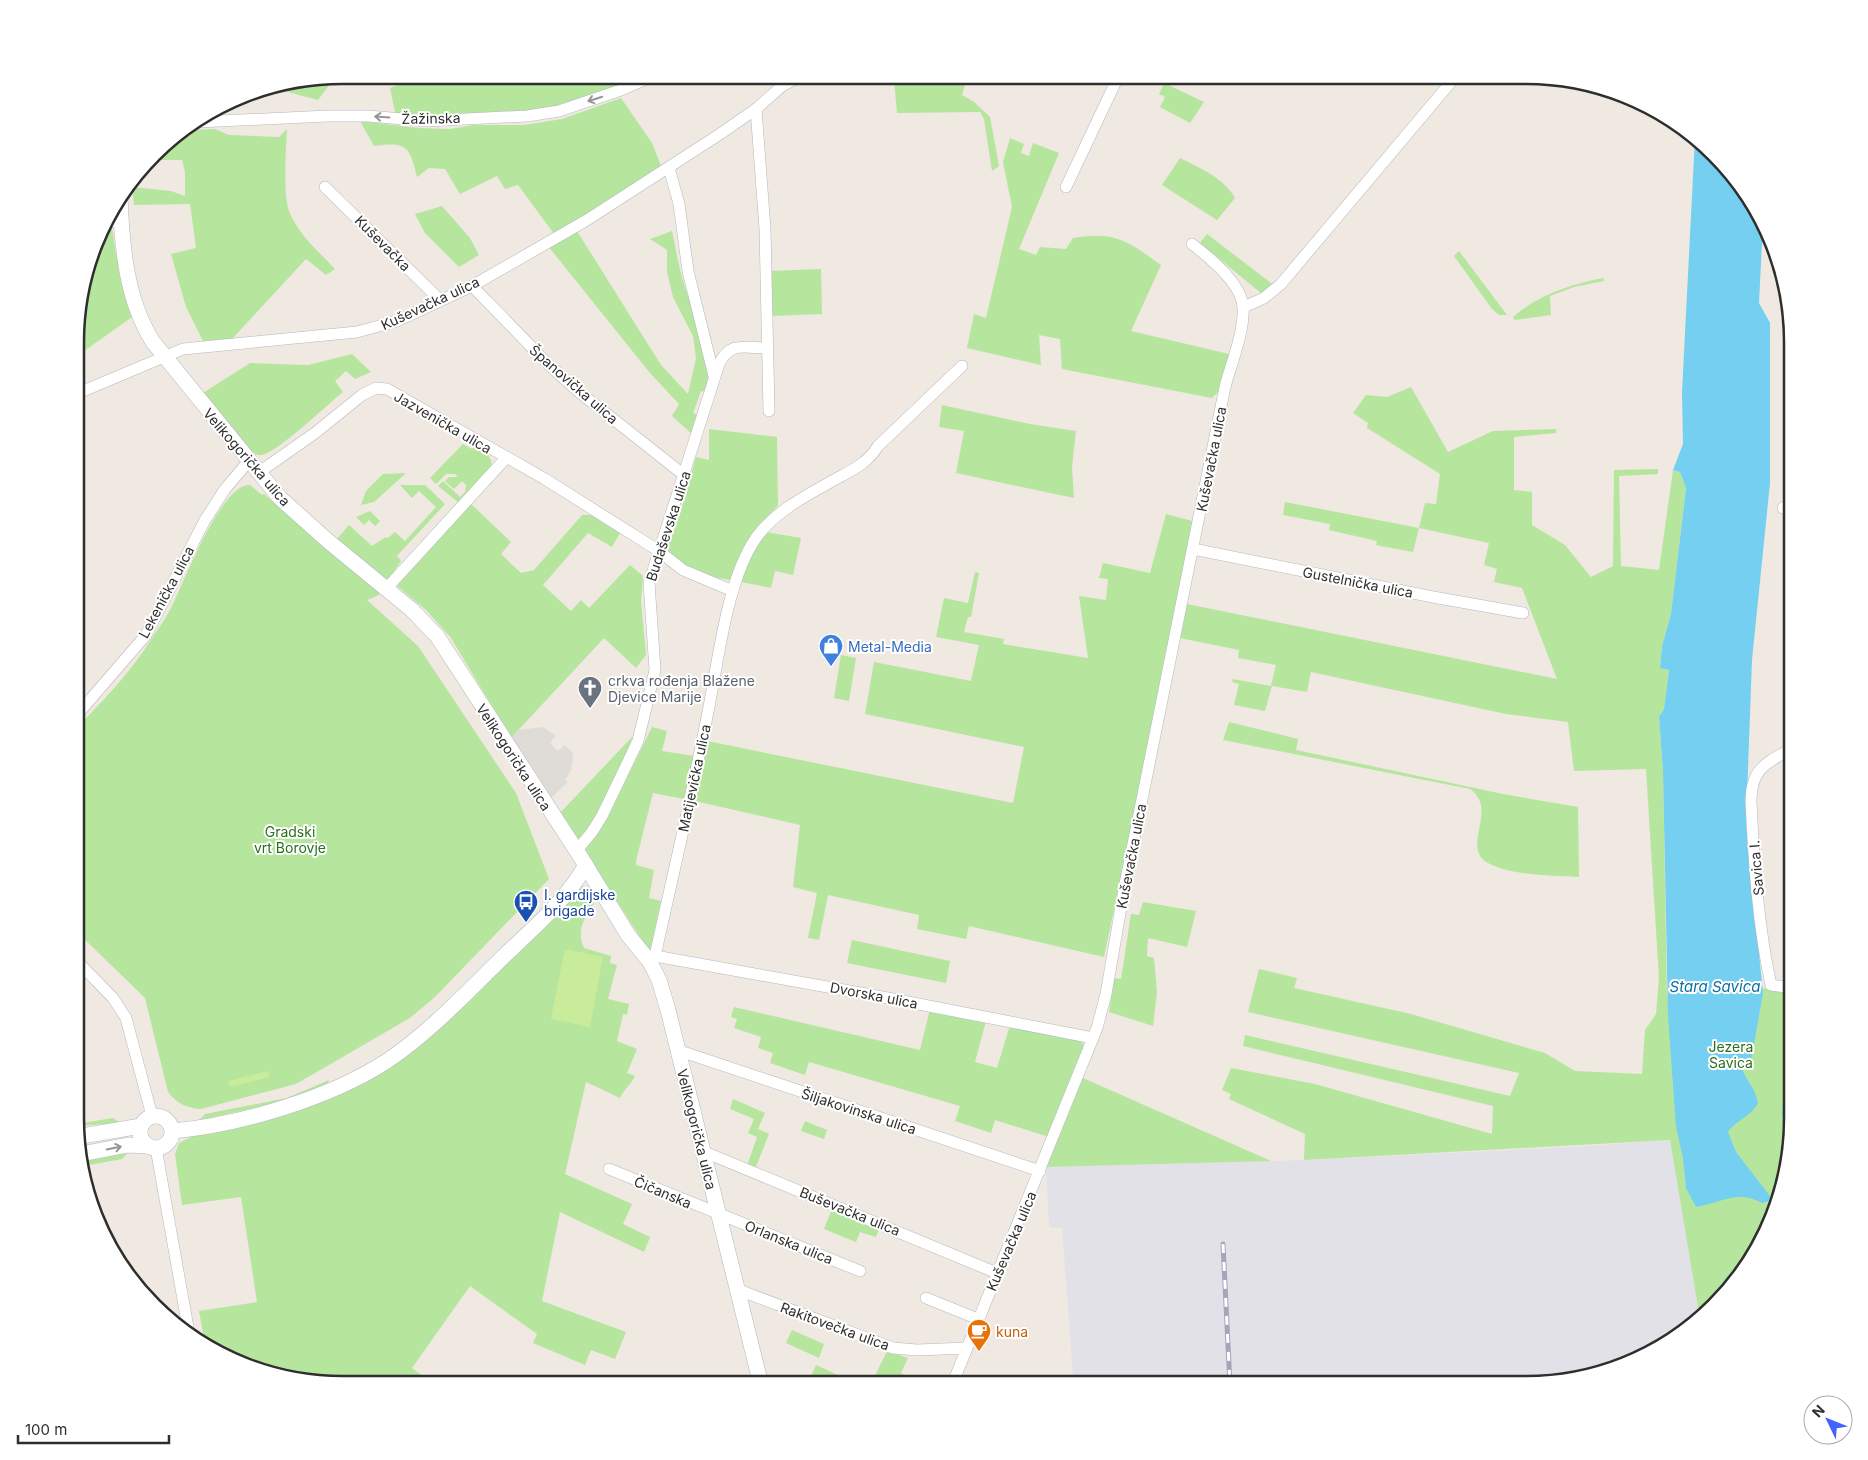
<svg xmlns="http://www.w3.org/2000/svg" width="1868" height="1460" font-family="Inter,sans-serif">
<rect width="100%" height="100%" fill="#efe9e1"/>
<polygon fill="#e3e1e8" points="1670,1140 1700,1319 1688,1330 1628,1365 1526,1385 1023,1385 1022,1376 1073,1376 1062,1228 1049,1227 1046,1167 1304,1160 1572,1147"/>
<g fill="#b6e59e">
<polygon points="424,75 649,75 550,110 440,118 385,115 395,112 390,88"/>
<polygon points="903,75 959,75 960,81 965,85 962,95 974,102 990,117 999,166 992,171 984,119 980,112 897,113 894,80"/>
<polygon points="336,76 318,100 269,87"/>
<polygon points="1164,83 1204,102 1190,123 1160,107 1165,97 1159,94"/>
<path d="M621,98l31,45 9,23 -106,69 -37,-50 -13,4 -8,-13 -37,18 -15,-25 -16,-1 -12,9c-7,-30 -10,-36 -43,-31l-14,-25 59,7 31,1 23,-4h51l38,-6z"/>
<path d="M215,129l14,6 50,2 8,-8c-1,20 -4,65 2,82 9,23 29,40 46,58l-9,6 -20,-16 -74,80 -29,2 -17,-34 -15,-53 25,-6 -6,-44 -56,1 -2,-18 39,4 14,5v-24l-3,-12h-31c23,-28 29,-30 64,-31z"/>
<path d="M1010,138l14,6 -3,9 8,3 4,-13 26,10 -40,96 17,6 4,-8 26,2 7,-11c43,-7 54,3 88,27l-30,66 98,23 -11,38 -6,6 -150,-29 -2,-30 -21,-4 2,30 -74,-17 7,-34 12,4 26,-111 -9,-45z"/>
<path d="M1180,158c20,10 44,20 55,40l-18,22 -55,-35z"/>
<polygon points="442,206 470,238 479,255 459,267 425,233 415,214"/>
<polygon points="112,228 116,255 120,260 135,315 77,356 77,307 104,229"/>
<path d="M577,231l84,134 27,29 8,-36 -3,-22 -20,-39 -6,-25v-22l-17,-11 22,-8c4,19 7,38 13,56 10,33 29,70 21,105l-5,-1 -8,22 5,2 -6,19 -20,-18 7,-12 -29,-31 -102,-127z"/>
<polygon points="1207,234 1275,286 1262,294 1200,243"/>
<polygon points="1459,251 1507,315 1499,315 1492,309 1454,256"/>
<polygon points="821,269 822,314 769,316 769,271"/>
<path d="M1603,278l1,3 -30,6 -24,9 1,19 -37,5 -1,-3c27,-23 56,-32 90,-39z"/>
<path d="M352,354l19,18 -16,7 -9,-8 -11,10 8,11c-14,11 -68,63 -82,63 -6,0 -9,-4 -13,-8l-45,-54 47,-30 58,2z"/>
<polygon points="1411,387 1448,452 1493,431 1556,429 1556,433 1514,437 1514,490 1532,492 1532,525 1565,545 1591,577 1613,566 1614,470 1658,469 1658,474 1619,476 1621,566 1659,570 1673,470 1680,472 1686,488 1671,614 1662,646 1660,668 1669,670 1664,709 1659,717 1663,772 1667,996 1781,987 1793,983 1792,1136 1773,1220 1726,1294 1700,1319 1670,1140 1304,1160 1305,1134 1229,1099 1231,1094 1222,1090 1231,1068 1315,1084 1492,1134 1493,1106 1243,1046 1245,1035 1510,1096 1519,1073 1248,1012 1259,969 1297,978 1294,988 1411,1014 1545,1053 1575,1071 1642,1074 1645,1030 1656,1014 1659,978 1646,769 1574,771 1568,722 1506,714 1311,672 1307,692 1272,686 1265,711 1234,705 1239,684 1232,682 1233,679 1271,686 1276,665 1238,658 1239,650 1180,638 1187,604 1557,679 1522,588 1494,582 1497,569 1484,565 1489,543 1419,528 1413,552 1376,545 1377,541 1329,530 1330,524 1283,515 1285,502 1419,528 1425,503 1436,504 1440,474 1367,428 1368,423 1353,413 1366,395 1387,397"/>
<polygon points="942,405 1030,424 1076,431 1072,467 1074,498 956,473 964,431 939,427"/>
<path d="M709,429l68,8 1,69c-24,21 -36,45 -48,74 -22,-3 -51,-12 -63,-32l13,-34 16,-57 13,3z"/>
<path d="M463,444l9,5 2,-4c10,5 18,10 18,22l-33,36 -21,-17 5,-5 17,16 5,-5 1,-7 -4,-4 -8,8 -9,-8 4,-4h9l-3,-3h-9l-10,10 -6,-6z"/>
<polygon points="406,473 374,502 361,505 366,491 383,474"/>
<path d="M250,485l12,10 2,-1 115,98v3l-12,5 51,46 98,147 33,86 -114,118 -25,21 -114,66 -95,25c-15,-1 -23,-5 -33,-17l-23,-94 -69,-67v-203c27,-26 57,-59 76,-90 8,-12 16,-23 22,-36 11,-23 48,-119 76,-117z"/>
<polygon points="400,485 425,485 445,504 397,556 401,561 387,581 337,539 349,525 372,546 386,537 388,538 395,532 405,541 436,507 419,491 412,498"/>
<polygon points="471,504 511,542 501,554 521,573 534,570 582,515 591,515 620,533 612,547 588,533 543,585 571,611 581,600 589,608 630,565 643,576 641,601 646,655 636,668 604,638 511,738 451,638 426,610 396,585"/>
<polygon points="370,511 380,521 375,526 369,520 364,525 356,517"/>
<polygon points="1166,514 1196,522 1104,957 969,926 966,939 917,929 919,915 828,895 819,940 808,938 817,893 793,887 800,825 695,801 707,741 1013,803 1024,747 865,714 874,662 971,681 979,645 936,637 944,598 968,603 975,572 979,573 971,617 968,617 964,632 1004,639 1003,644 1088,658 1079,596 1106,600 1108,579 1099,578 1103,563 1150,573"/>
<polygon points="766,532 801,538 793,575 775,571 771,588 741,582 754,548"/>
<polygon points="841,655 856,658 849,701 834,698"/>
<path d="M1229,722l69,17 -2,11 207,44 75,13 1,70c-26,-2 -65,-1 -89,-13 -32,-15 10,-54 -20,-75l-247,-49z"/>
<polygon points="652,727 667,731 662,751 694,756 684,799 653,793 636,861 636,865 654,870 649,898 661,901 650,952 584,851 606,820"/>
<path d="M633,736c-15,36 -30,73 -54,104l-19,-27z"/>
<path d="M581,883l13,20c-10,16 -18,27 -10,45l27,8 -1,7 7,2 -9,34 21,5 -2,11 -4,-1 -6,27 20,8 -10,24 8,3c-4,9 -11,13 -15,22l-34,-16 -21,92 67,30 -9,20 27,13 -6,15 -84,-40 -18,89 84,31 -11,27 -24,-9 -6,15 -52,-22 4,-9 -67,-48 -58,82 17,13 -3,3h-101l-85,-19 -35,-22 -6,-32 58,-9 -16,-105 -59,8 -7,-51 4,-11 24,-12 178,-64z"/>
<polygon points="1143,902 1196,911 1187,947 1148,938 1147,956 1154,958 1157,992 1153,1026 1109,1012 1114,978 1121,979 1131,914 1139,915"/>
<polygon points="852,940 950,961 946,983 847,963"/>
<polygon points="734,1007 920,1050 930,1009 986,1021 975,1062 997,1068 1010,1025 1082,1040 1084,1050 1049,1137 995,1120 991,1133 955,1121 960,1106 809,1062 805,1075 770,1063 773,1053 758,1048 761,1037 734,1028 737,1019 731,1017"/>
<polygon points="1083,1078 1271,1161 1046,1167"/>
<polygon points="329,1080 326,1086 287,1101 199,1120 205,1114 287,1098"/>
<polygon points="733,1099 765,1113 758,1129 769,1134 755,1169 747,1166 757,1137 748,1133 754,1119 730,1109"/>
<polygon points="113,1118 120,1123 76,1126 76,1124"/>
<polygon points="805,1121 827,1130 824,1139 801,1131"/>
<polygon points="130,1150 122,1159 84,1166 82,1158"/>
<polygon points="832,1209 879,1229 876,1237 860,1232 856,1242 824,1229"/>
<polygon points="792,1330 824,1344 819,1358 786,1343"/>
<polygon points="887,1351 908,1358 901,1373 906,1377 902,1385 893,1385 875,1376"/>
<polygon points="816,1365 840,1376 837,1385 807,1385"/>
</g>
<g fill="#c9ec9a">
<polygon points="565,949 603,957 590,1027 551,1019"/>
<polygon points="268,1071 270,1077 230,1087 228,1081"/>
</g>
<polygon fill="#dfdcd8" points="543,727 556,736 550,743 558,751 565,745 572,752 573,757 571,770 565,780 568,782 550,799 511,738 518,730"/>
<g fill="#75cff0">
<path d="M1695,137l7,5 46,52 15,29 -4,80 11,20v160l-18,177 -6,163 17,170 -12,68 -9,7c4,13 13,19 16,35 -7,14 -22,17 -30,29l8,20 37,48 -11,3c-25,-14 -41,0 -66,4l-10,-19 -3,-30 -7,-31 -8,-111 -5,-244 -4,-55 5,-8 5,-39 -9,-2 2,-22 9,-32 15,-126 -6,-16 -7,-2 10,-26 -1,-52z"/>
<polygon points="1792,1031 1792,1136 1790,1146 1782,1114 1788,1042"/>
</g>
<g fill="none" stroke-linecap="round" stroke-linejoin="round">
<defs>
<g id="street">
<polyline points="756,109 765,229 769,411"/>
<polyline points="199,122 328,116 368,116 426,121 527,116 559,111 621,90 656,75"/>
<polyline points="669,168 679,204 688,271 714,376"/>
<polyline points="325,187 440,300"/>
<polyline points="1066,187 1119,75"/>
<polyline points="105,224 121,218"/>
<polyline points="472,286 549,365 579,392 684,475"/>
<polyline points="1244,307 1264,298 1281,284 1456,76"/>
<polyline points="83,391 183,349 357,332 397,321 472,286 587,220 720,134 756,109 782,86 803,75"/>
<polyline points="258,473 315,433 362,395 376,388 387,389 545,479 659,551 683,570 733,591"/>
<polyline points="1783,508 1793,503"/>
<polyline points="1193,549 1433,597 1523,613"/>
<polyline points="386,589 506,458"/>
<polyline points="1791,670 1793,670"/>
<polyline points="76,716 146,635 205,520 225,489 248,462"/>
<path d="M577,850l15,-18 10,-16 36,-75 17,-71 -6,-87 70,-219c11,-23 25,-16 47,-16"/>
<polyline points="655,956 872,995 1093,1038"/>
<polyline points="76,960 113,998 126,1018 152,1116"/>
<path d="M650,962l5,-6c18,-81 37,-162 53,-244 10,-50 19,-133 48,-174 18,-26 51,-43 78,-58 18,-10 33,-16 44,-34l84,-80"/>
<path d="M1793,988l-22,-3c-13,-59 -17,-122 -20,-183 0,-34 15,-39 42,-54"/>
<polyline points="677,1050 1040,1171"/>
<polyline points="156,1148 189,1333"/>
<polyline points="702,1151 997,1273"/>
<polyline points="609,1169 860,1271"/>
<polyline points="736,1289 893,1348 917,1350 967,1348"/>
<polyline points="926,1298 978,1319"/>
<path d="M952,1385l145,-357 9,-34 19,-110 100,-497c6,-23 20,-57 18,-80 -1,-23 -34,-50 -51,-63"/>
</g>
<g id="secondary">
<path d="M120,197c2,50 6,102 33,145l127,156 48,43 84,69 25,26 143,220 48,79 22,27 9,18 9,30 93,375"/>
<circle cx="156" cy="1132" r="16"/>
<path d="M173,1131c69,-7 155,-32 214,-70 43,-29 79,-68 116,-104 29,-28 63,-56 83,-92"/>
<polyline points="76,1137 141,1126"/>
<polyline points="81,1154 128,1145 147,1146"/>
</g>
</defs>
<use href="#street" stroke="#b4b7c1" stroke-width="12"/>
<use href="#secondary" stroke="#b4b7c1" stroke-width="16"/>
<use href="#street" stroke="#fff" stroke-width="11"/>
<use href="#secondary" stroke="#fff" stroke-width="15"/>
<defs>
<polyline id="rail" points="1223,1244 1230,1385"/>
</defs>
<use href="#rail" stroke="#a3a6b8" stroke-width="5"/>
<use href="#rail" stroke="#fff" stroke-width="3" stroke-dasharray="9" stroke-linecap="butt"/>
</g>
<defs><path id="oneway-shaft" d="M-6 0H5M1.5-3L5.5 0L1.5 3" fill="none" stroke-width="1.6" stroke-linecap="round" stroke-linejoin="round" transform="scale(1.25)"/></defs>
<g stroke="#969696">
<use href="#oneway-shaft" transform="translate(595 99) rotate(162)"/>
<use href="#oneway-shaft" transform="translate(382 117) rotate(-176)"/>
<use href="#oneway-shaft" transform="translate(114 1148) rotate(-11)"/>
</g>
<defs>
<symbol id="shop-pin" viewBox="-11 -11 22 30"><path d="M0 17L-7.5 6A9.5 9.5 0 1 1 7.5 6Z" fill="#3f7fe0" stroke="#fff"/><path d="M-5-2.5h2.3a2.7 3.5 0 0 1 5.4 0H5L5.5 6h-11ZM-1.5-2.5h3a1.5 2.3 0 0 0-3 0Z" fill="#fff"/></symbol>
<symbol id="church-pin" viewBox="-11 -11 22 30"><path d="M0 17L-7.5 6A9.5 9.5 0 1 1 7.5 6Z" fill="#6b7280" stroke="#fff"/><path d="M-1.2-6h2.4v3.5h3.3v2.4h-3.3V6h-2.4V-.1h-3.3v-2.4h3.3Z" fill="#fff"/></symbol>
<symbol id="bus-pin" viewBox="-11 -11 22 30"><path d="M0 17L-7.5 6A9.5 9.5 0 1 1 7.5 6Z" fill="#1a4fb4" stroke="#fff"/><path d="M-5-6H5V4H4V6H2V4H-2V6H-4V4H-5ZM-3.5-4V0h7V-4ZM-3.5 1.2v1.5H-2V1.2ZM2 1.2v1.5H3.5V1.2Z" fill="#fff"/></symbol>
<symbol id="cafe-pin" viewBox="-11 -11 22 30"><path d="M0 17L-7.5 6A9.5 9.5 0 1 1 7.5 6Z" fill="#e8710a" stroke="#fff"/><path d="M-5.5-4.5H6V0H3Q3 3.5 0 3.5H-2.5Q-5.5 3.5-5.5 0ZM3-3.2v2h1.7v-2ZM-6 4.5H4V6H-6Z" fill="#fff"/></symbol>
</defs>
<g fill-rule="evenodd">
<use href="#shop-pin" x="817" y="632" width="28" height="38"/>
<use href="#church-pin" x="576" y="674" width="28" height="38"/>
<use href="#bus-pin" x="512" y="888" width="28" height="38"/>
<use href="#cafe-pin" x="965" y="1317" width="28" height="38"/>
</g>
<g text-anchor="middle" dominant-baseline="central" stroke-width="4" stroke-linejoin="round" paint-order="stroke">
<g font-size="14" fill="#2e2e2e" stroke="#fff">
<text transform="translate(431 118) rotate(-1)">Žažinska</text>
<text transform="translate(383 243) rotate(45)">Kuševačka</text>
<text transform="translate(430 303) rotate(-25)">Kuševačka ulica</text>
<text transform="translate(574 384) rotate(41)">Španovička ulica</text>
<text transform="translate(443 422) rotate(30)">Jazvenička ulica</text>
<text transform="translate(247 457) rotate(49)">Velikogorička ulica</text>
<text transform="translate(1211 459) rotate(-79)">Kuševačka ulica</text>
<text transform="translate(668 526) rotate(-72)">Budaševska ulica</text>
<text transform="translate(1358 582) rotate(11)">Gustelnička ulica</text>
<text transform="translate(166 592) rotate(-62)">Lekenička ulica</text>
<text transform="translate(514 757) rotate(57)">Velikogorička ulica</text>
<text transform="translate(694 778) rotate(-78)">Matijevička ulica</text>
<text transform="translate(1131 856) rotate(-79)">Kuševačka ulica</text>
<text transform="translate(1756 868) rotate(-95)">Savica I.</text>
<text transform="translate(874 995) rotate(11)">Dvorska ulica</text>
<text transform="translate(859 1111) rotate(18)">Šiljakovinska ulica</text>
<text transform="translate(697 1129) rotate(76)">Velikogorička ulica</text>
<text transform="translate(663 1192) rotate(23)">Čičanska</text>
<text transform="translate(850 1211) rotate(22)">Buševačka ulica</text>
<text transform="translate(1011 1241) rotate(-67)">Kuševačka ulica</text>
<text transform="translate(789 1242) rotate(22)">Orlanska ulica</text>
<text transform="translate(835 1326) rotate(20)">Rakitovečka ulica</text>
</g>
<g font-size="14" fill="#366cbe" stroke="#fff" text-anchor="start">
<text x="848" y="646">Metal-Media</text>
</g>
<g font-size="14" fill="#5b616d" stroke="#fff" text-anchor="start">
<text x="608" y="680">crkva rođenja Blažene<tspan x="608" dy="16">Djevice Marije</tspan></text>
</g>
<g font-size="14" fill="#2c6e1b" stroke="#fff">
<text x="290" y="831">Gradski<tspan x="290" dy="16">vrt Borovje</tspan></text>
<text x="1731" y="1046">Jezera<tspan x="1731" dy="16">Savica</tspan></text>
</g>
<g font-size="14" fill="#164399" stroke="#fff" text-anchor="start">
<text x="544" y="894">I. gardijske<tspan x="544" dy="16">brigade</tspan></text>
</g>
<g font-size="14" fill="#c56008" stroke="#fff" text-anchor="start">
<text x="996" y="1331">kuna</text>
</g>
<g font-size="15" font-style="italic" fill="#0d6fa3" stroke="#fff">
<text x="1715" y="986">Stara Savica</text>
</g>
</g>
<path d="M0 0H1868V1460H0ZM342 84H1526A258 258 0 0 1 1784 342V1118A258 258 0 0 1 1526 1376H342A258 258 0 0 1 84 1118V342A258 258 0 0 1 342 84Z" fill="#fff" fill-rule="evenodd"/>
<path fill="none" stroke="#2e2e2e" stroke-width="2.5" d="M342 84H1526A258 258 0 0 1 1784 342V1118A258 258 0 0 1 1526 1376H342A258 258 0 0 1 84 1118V342A258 258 0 0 1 342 84Z"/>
<g transform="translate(1828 1420) rotate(313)"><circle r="24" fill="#ffffff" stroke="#ababab"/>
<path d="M0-4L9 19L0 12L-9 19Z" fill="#4264fb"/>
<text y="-8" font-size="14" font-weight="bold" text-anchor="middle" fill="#2e2e2e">N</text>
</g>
<path d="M18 1435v8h151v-8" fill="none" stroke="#2e2e2e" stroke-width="2.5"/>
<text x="25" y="1435" font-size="15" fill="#2e2e2e" stroke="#ffffff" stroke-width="4" paint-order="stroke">100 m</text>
</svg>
